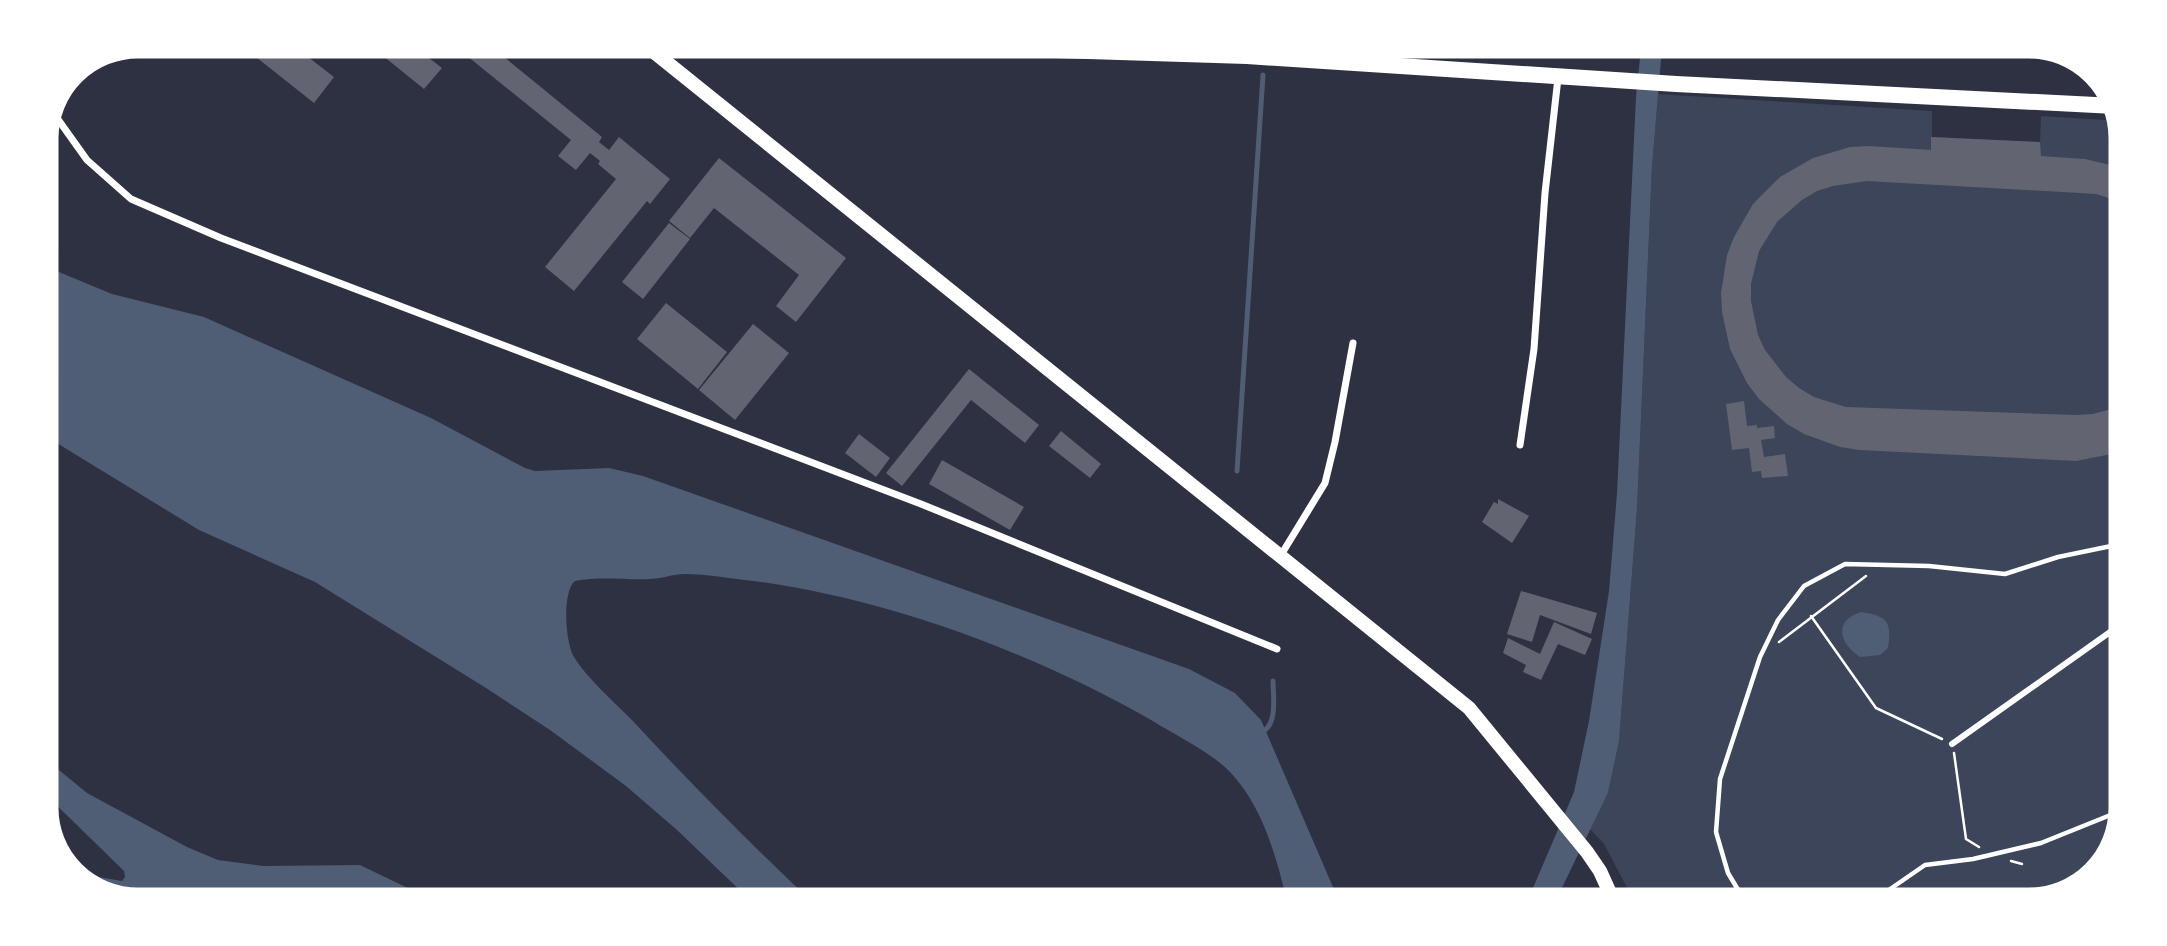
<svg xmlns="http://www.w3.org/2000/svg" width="2167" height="946" font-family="Quicksand,sans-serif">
<rect width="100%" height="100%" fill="#2d3142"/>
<polygon fill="#3c4559" points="1658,94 1932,111 1932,137 2040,142 2041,116 2121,121 2125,131 2118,844 2083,888 2029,904 1635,903 1604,844 1590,829 1608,793 1619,740 1637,509 1652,167"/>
<g fill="#4f5d75">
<polygon points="1641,48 1662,48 1652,167 1637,509 1619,741 1608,793 1555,902 1527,902 1574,792 1589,721 1609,591 1617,493 1636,97"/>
<path d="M42,265l70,29 92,23 227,101 94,50 10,3 74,-3 34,8 546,193 46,24 26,27 78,181h-52c-11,-45 -24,-94 -57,-129 -19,-20 -55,-37 -79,-52 -117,-67 -263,-121 -397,-139 -22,-2 -46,-7 -69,-7 -12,0 -24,5 -36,5 -24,1 -50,-3 -74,2 -13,10 -10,62 -1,76 12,20 41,46 58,63 57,62 117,122 177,179h-60l-72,-69 -51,-44 -76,-56 -64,-42 -171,-106 -116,-52 -157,-96z"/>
<path d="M1861,612c26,4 31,9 27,36l-8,7 -20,2c-21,-14 -27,-36 1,-45z"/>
<polygon points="42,756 87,793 187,847 218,860 263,866 360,865 412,890 438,898 102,897 70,872 122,881 125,877 124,871 42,791"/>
</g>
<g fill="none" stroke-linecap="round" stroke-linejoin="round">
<g stroke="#4f5d75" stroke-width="5">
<polyline points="1237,471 1263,75"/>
<path d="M1262,732c16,-8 11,-36 11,-51"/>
</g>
</g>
<g fill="#626471">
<polygon points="237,42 290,43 334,77 314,103"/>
<polygon points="375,43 411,43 417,48 420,43 442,43 429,58 442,68 424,89 372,47"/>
<polygon points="451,43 487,43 602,137 599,142 609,150 619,137 670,179 650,204 647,201 574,291 545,267 616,179 598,164 600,161 590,153 576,170 558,156 571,140"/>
<polygon points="2028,49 2065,49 2072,54 2027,51"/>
<polygon points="1931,137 2040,142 2041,156 2085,159 2123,168 2124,203 2096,194 2080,193 1867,181 1833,186 1817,191 1802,200 1777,222 1759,251 1751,284 1751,301 1758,335 1765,350 1786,377 1799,388 1814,397 1846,407 2076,415 2093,414 2122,406 2122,452 2076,461 1859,450 1840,447 1804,434 1787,424 1759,399 1747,383 1730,349 1722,312 1721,293 1727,255 1734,237 1753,204 1780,177 1813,158 1850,147 1869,146 1931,150"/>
<polygon points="719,158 846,258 796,322 776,306 799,275 714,208 690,238 669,221"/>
<polygon points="669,223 690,239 643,299 622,282"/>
<polygon points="666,303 727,352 698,389 637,339"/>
<polygon points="753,324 789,353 735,420 699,390"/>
<polygon points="969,369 1039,425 1025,443 971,400 902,486 886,473"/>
<polygon points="1744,401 1747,426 1757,425 1757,428 1774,426 1775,438 1761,440 1764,457 1785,454 1788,476 1762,478 1761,471 1752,472 1749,448 1732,450 1726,404"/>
<polygon points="1061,431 1101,464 1090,478 1049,446"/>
<polygon points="859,434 890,458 876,477 845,453"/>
<polygon points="942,460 1024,507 1010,530 929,484"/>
<polygon points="1498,499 1529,516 1512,543 1482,522 1494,502 1498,504"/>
<polygon points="1521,591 1597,613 1591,634 1540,615 1532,642 1507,634"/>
<polygon points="1554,622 1592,639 1585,655 1558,644 1541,680 1523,672 1526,665 1503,653 1508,638 1540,654"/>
</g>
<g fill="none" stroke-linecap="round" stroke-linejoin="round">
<g stroke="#fff" stroke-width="2.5">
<polyline points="1811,616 1876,708 1942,739"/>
<polyline points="1779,642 1866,576"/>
<polyline points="1954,753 1966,839 1979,847"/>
<polyline points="2011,861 2022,864"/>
</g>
<g stroke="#fff" stroke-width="4.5">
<polyline points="1746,903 1728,873 1716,832 1720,779 1760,657 1778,620 1804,586 1845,564 1929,566 2005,574 2058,557 2121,544"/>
<polyline points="1870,903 1925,865 1973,859 2041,843 2113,814 2118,809"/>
</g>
<polyline stroke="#fff" stroke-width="6" points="1952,744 2120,625"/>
<g stroke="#fff" stroke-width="7">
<polyline points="52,111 87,160 131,199 221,238 921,504 1277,649"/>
<polyline points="1520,445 1534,349 1545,193 1558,78"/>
<polyline points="1281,555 1325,483 1335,442 1353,343"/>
</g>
<polyline stroke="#fff" stroke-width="14" points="644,44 1469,708 1587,852 1600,871 1614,902"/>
<polyline stroke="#fff" stroke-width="16" points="894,45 1247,56 1676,84 2115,106"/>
</g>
<path d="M0 0H2167V946H0ZM138 54H2029A84 84 0 0 1 2113 138V808A84 84 0 0 1 2029 892H138A84 84 0 0 1 54 808V138A84 84 0 0 1 138 54Z" fill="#fff" fill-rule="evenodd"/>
<path fill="none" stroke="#fff" stroke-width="9" d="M138 54H2029A84 84 0 0 1 2113 138V808A84 84 0 0 1 2029 892H138A84 84 0 0 1 54 808V138A84 84 0 0 1 138 54Z"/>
</svg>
